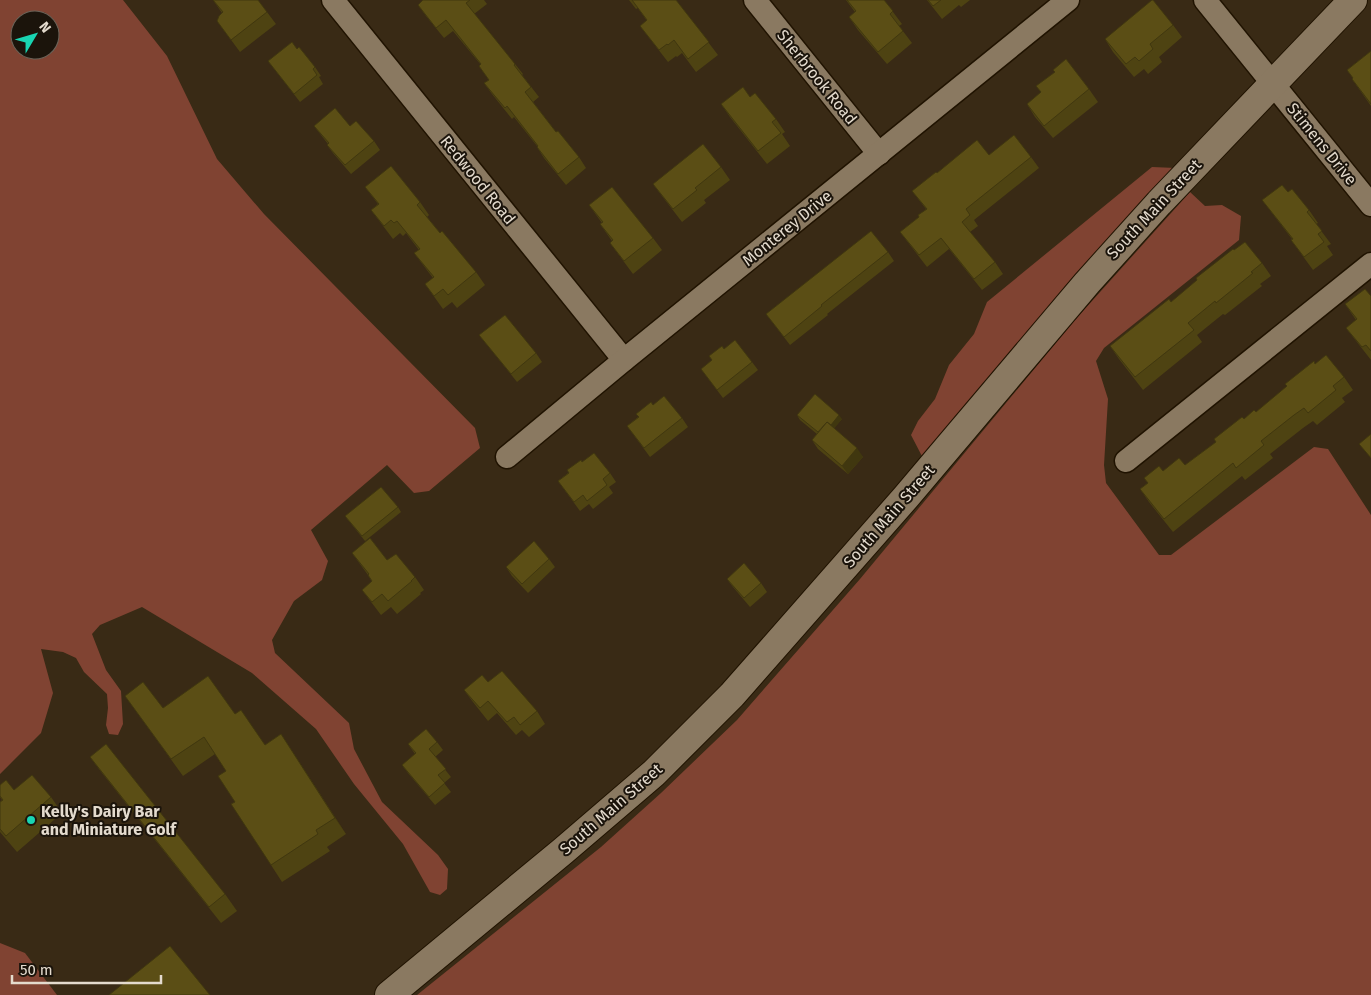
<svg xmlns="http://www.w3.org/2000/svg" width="1371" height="995" font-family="'Fira Sans',sans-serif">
<rect width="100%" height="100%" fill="#392a15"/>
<g fill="#804332" fill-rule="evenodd">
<path d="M0,0h123l44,56 50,103 47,55 211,214 5,20 -51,43 -15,2 -27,-28 -76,65 17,31 -6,19 -28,21 -22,39 3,13 74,70 5,26 28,53 56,53 10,14 -1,20 -7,6 -10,-3 -27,-48 -49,-60 -38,-55 -64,-56 -110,-66 -42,18 -8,9 14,36 15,21 2,33 -5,11 -9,-1 -3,-9 2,-17 -1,-14 -23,-22 -8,-14 -13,-6 -22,-3 12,44 -12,40 -41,41zM20,20h30v30h-30z"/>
<polygon points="1152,167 1176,168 925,462 911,435 918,421 935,399 949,365 974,334 987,302"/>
<polygon points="1190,192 1205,206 1222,205 1241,216 1239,240 1104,348 1096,361 1108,399 1104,465 1106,483 1159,555 1171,555 1314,447 1328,449 1371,515 1371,995 417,995 601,847 661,793 737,720 860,579 1074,321"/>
<polygon points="0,943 25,953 57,995 0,995"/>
</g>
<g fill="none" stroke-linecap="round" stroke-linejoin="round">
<defs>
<g id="minor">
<polyline points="333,0 624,360"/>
<polyline points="755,0 879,154"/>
<polyline points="1205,0 1371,205"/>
<polyline points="507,457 624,360 1068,0"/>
<polyline points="1126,461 1371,264"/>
</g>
<polyline id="tertiary" points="389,995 563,851 654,773 732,695 906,497 1087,283 1159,203 1353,0"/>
</defs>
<use href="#minor" stroke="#201301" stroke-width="25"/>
<use href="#tertiary" stroke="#201301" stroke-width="30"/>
<use href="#minor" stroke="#8a7961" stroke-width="22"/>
<use href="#tertiary" stroke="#8a7961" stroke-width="28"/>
</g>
<g fill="#4e4312">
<polygon points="213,0 267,12 276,24 240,52 217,21 222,13"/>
<polygon points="423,0 484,0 487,4 474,14 515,64 523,74 522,75 539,97 533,102 556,132 579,157 586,168 566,185 544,158 537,147 537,146 514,117 512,119 492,94 484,83 489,80 479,66 481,65 453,31 444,38 426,16 418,5"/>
<polygon points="629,0 676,0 718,55 696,72 682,53 677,57 676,56 668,62 640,26 647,21 638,8 636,9"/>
<polygon points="846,0 884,0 902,24 899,26 912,43 887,64 858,30 849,17 855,12"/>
<polygon points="927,0 970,0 961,7 959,5 942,19"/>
<polygon points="1173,25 1182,37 1159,57 1162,62 1148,74 1144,69 1134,77 1113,52 1105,39"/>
<polygon points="297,49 315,67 321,76 319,77 323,84 300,102 268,61"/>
<polygon points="1371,51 1371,106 1352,79 1353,78 1347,70"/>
<polygon points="1089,89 1098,102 1053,138 1035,117 1027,104 1041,93"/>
<polygon points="750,97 776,119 785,132 782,134 790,146 767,164 730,117 721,104"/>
<polygon points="314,126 350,126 374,141 380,150 351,174 333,153 327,145 328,144"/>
<polygon points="989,155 1031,157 1039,168 974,220 978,226 970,232 995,262 1003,274 982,290 949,249 927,267 900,232 919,217 926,209 912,191 937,173"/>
<polygon points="721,167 730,180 704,200 706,203 682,222 662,196 653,184"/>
<polygon points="365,187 420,202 429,215 427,217 440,233 476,272 485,285 457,308 452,302 443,309 425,284 433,278 414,253 419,250 406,233 403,236 400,233 393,239 371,210 378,204"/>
<polygon points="1288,192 1309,210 1318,223 1316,224 1331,244 1327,246 1333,255 1313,270 1291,240 1292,239 1262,200"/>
<polygon points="589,205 653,238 662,250 633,274 610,243 612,241 600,224 602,223"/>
<polygon points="1234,250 1262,263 1271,276 1260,284 1262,286 1225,315 1223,314 1197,335 1202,342 1143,390 1119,359 1110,346 1171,302"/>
<polygon points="888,252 894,261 827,314 828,315 790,345 766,314"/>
<polygon points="1371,296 1371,360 1346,328 1356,320 1345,304"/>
<polygon points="479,335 536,353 542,362 517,382"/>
<polygon points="752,362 758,370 723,398 701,369"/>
<polygon points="1315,364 1344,377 1353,390 1342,398 1345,402 1317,425 1313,421 1303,428 1270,454 1273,458 1245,480 1242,476 1173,532 1149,502 1140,489 1163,471 1185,465 1256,412"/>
<polygon points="653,405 682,418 688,427 650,457 627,426"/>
<polygon points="797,415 842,419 834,428 863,457 848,474 818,449 812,440 817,434 800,420"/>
<polygon points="582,462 610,473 616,482 609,487 613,493 593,509 589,504 580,511 558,481"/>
<polygon points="398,507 401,512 365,541 345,516"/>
<polygon points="352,553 387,560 415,577 424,590 420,593 421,594 397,614 391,607 381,615 362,590 372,582 368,575"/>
<polygon points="549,559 555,567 528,593 512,576 506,567"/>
<polygon points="727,579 761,583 767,592 750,607 733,587"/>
<polygon points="488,682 537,711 545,724 529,737 522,730 516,735 497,713 488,721 473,702 464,690"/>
<polygon points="125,696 163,708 235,714 265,745 281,734 292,751 346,834 327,847 330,851 282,882 271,865 235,802 226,771 215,754 183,776"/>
<polygon points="437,742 443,750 435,757 451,777 444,783 451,792 435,805 408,773 402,765 415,754 408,744"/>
<polygon points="90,757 225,894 237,911 221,923 102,773"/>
<polygon points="0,785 14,790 51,797 62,813 17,852 0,832 0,802 2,800 0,797"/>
</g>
<g fill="#40370f">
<polygon points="839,415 842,419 825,440 822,435"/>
<polygon points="857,448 863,457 848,474 842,466"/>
<polygon points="281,734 292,751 346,834 335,818"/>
</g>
<g fill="#5b4e15" stroke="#40370f">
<polygon points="213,0 258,0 267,12 231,40 217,21 219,16 223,12"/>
<polygon points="423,0 470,0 466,3 515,64 514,65 531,87 525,92 556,132 558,131 579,157 558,174 537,147 538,146 507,106 505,108 484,83 489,80 479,66 481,64 446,20 436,28 418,5"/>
<polygon points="632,0 676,0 709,42 688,59 674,40 668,45 667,44 659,50 640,26 647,20"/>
<polygon points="847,0 884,0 893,11 890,14 903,31 878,52 849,17 856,11"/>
<polygon points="928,0 941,0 933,6"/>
<polygon points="1152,0 1153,0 1173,25 1150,44 1153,49 1139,61 1135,57 1126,64 1105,39"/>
<polygon points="292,42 297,49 299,47 315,67 313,69 317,75 294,94 268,61"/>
<polygon points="1371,51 1371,104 1352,79 1353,78 1347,70"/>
<polygon points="1066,59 1089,89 1044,126 1027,104 1041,92 1036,86 1055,72 1053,70"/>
<polygon points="743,87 750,97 755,93 776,119 772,122 781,133 758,151 721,104"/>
<polygon points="335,108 350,126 356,121 374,141 345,165 327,145 329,143 314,126"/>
<polygon points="1014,135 1031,157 966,209 970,215 962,222 995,262 974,279 941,238 919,255 900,232 919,217 918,215 927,209 912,191 936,172 937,173 977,140 989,155"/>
<polygon points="703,144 721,167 695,188 697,190 673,209 653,184"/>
<polygon points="391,166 420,202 417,205 440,233 442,231 476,272 448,295 443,289 434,296 425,284 434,277 414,253 420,249 397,221 394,223 391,220 384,226 371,210 379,204 365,187"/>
<polygon points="1282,185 1288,192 1292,189 1309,210 1307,212 1322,231 1318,234 1324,242 1304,257 1291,240 1293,239 1262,200"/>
<polygon points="612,187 653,238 624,261 610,243 613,240 600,224 603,222 589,205"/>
<polygon points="871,231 888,252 821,305 822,306 784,337 766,314"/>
<polygon points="1245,242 1262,263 1251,272 1253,273 1216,303 1215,301 1188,323 1194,330 1135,377 1110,346 1169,299 1171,302 1197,280 1196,278 1233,249 1234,250"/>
<polygon points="1365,289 1371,296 1371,351 1366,345 1362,347 1346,328 1357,319 1345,304"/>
<polygon points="505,315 536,353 511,374 479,335"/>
<polygon points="735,340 752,362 717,390 701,369 712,360 709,356 722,346 724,349"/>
<polygon points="1326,355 1344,377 1333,386 1336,390 1308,413 1304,408 1294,415 1261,441 1264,445 1236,468 1233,463 1164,519 1140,489 1148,483 1144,478 1159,466 1163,471 1179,458 1185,465 1216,442 1214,439 1242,417 1244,419 1254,410 1256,412 1287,386 1285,384 1314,361 1315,364"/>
<polygon points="815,394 839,415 831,425 827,422 818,432 797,415"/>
<polygon points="664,396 682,418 644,448 627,426 639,417 636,414 651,402 653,405"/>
<polygon points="827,422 857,448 842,466 812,440"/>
<polygon points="1371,434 1371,458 1359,444"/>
<polygon points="594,453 610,473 603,479 607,485 587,501 583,495 574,502 558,481 569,473 567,470 581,460 582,462"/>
<polygon points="381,487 398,507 362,536 345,516"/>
<polygon points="370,538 387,560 396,554 415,577 411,581 412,581 388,601 382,594 372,602 362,590 372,581 368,575 369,574 352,553"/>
<polygon points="534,541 549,559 522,584 506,567"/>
<polygon points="744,563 761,583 744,598 727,579"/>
<polygon points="502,671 537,711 520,725 514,717 507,722 488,701 480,708 464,690 482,675 488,682"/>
<polygon points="208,676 235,714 241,710 265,745 281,734 335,818 316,830 318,834 271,865 231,804 235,802 218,776 226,771 204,737 171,759 125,696 143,682 163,708"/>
<polygon points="426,729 437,742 429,749 446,769 438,775 445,783 429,797 402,765 416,753 408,744"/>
<polygon points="106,744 225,894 209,907 90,757"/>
<polygon points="32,775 51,797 6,836 0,829 0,802 3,800 0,796 0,785 6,780 14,790"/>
<polygon points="170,946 210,995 109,995"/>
</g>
<circle fill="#19d5b2" stroke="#1b140b" stroke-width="2" cx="31" cy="820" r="5"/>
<g text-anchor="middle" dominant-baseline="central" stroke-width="4" stroke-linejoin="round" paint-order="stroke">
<g font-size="16" fill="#e4dbce" stroke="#1b140b">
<text transform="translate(817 77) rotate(51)">Sherbrook Road</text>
<text transform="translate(1322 144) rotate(51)">Stimens Drive</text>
<text transform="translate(478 180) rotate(51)">Redwood Road</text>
<text transform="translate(1154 209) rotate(-47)">South Main Street</text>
<text transform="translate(787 228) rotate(-39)">Monterey Drive</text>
<text transform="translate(889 516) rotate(-49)">South Main Street</text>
<text transform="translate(611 809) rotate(-41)">South Main Street</text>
</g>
<g font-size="16" font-weight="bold" fill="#e4dbce" stroke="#1b140b" text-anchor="start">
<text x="41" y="811">Kelly's Dairy Bar<tspan x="41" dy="18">and Miniature Golf</tspan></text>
</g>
</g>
<g transform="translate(35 35) rotate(52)"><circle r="24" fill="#1b140b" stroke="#6b6459"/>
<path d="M0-4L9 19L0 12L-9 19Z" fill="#19d5b2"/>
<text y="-8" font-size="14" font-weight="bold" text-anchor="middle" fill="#e4dbce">N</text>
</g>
<path d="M12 975v8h149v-8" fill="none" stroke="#e4dbce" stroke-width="2.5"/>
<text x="20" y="975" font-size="15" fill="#e4dbce" stroke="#1b140b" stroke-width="4" paint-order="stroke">50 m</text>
</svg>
